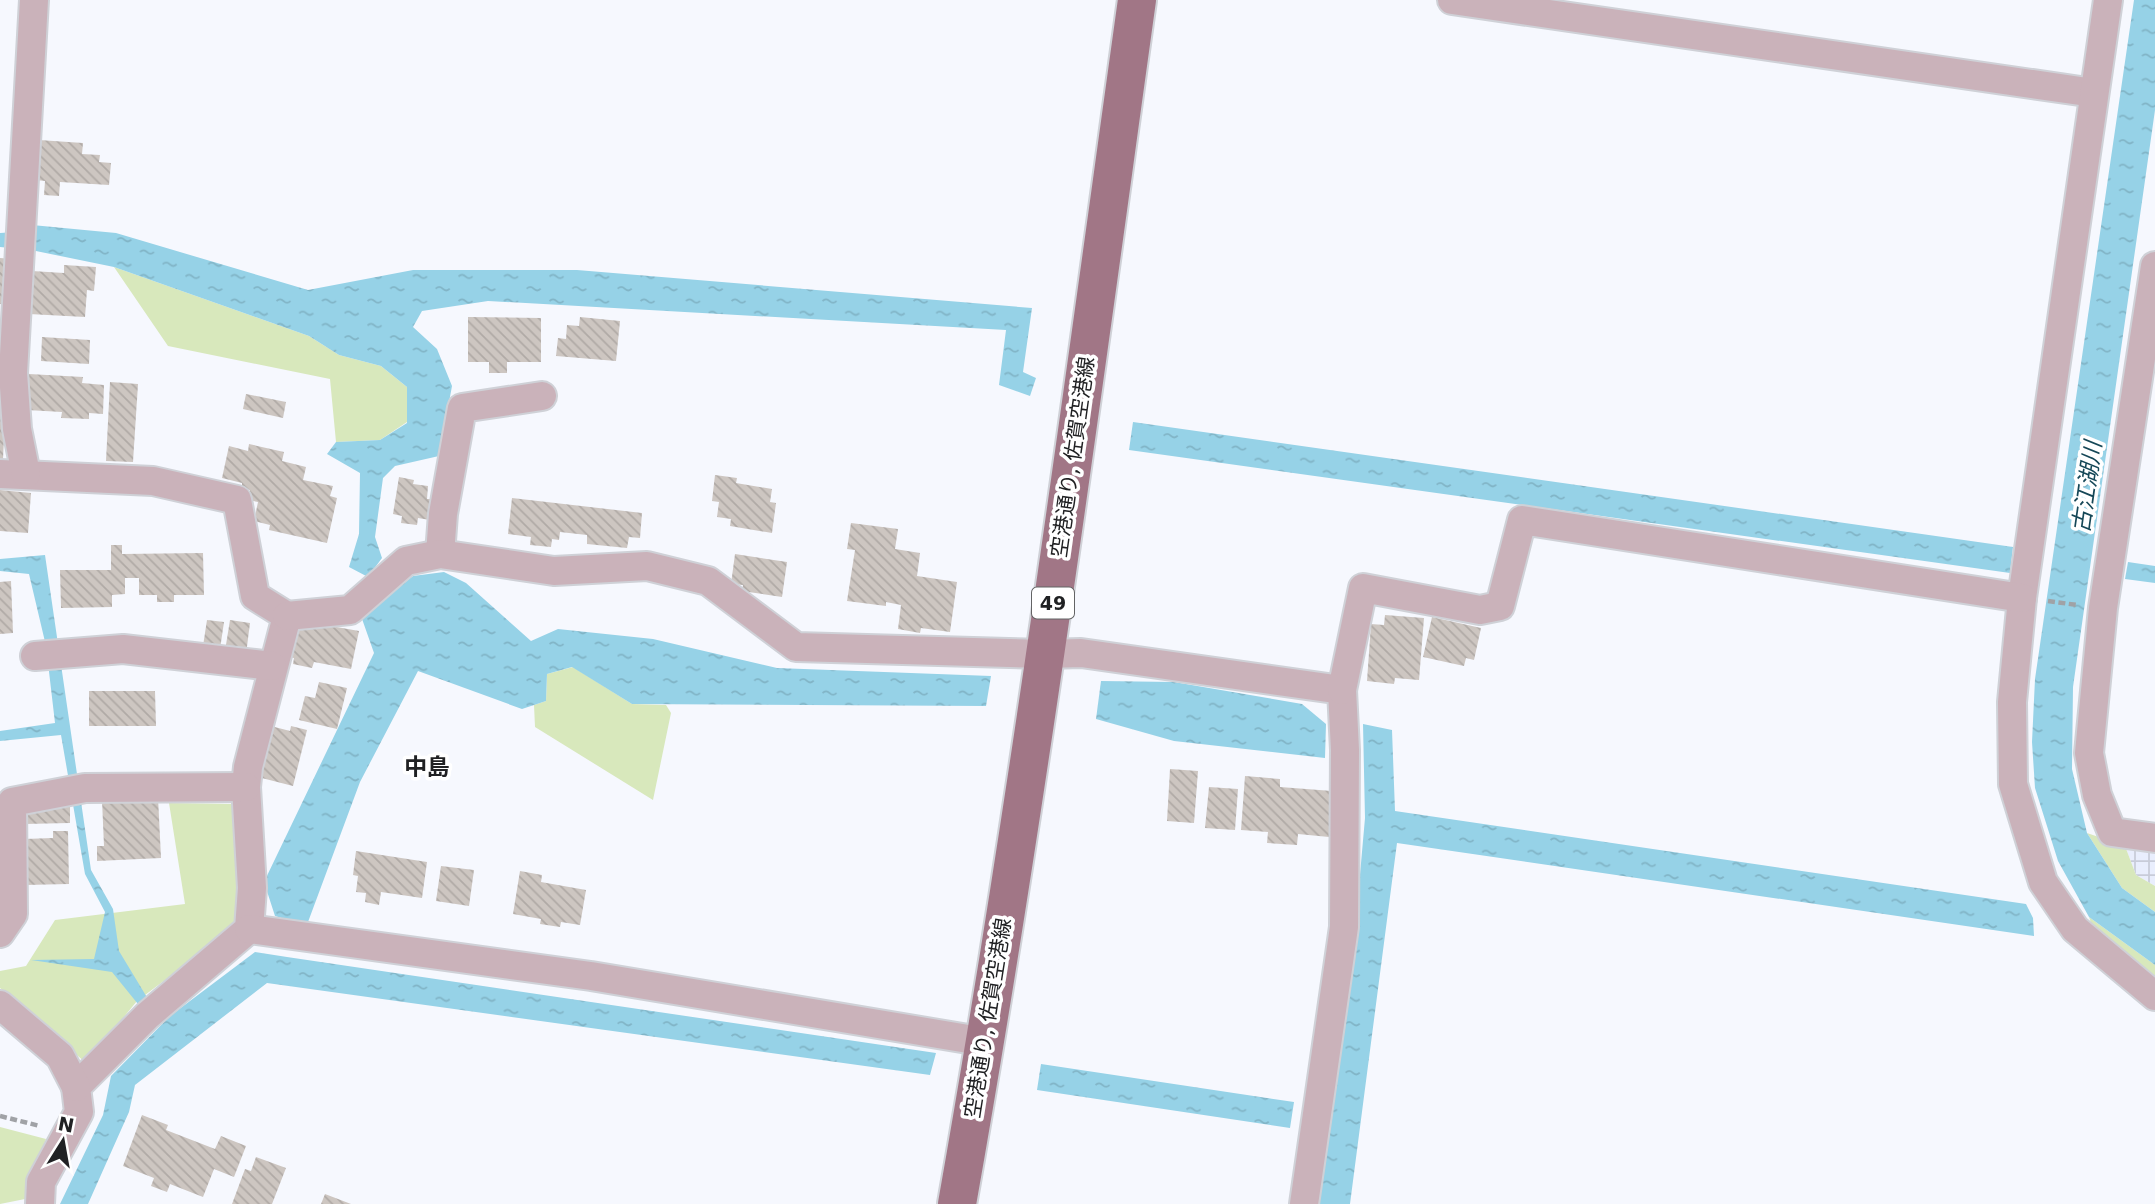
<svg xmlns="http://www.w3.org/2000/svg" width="2155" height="1204" viewBox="0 0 2155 1204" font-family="'DejaVu Sans','Noto Sans JP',sans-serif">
	<defs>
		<pattern id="industrial-grid" width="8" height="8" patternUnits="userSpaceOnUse" patternTransform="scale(1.75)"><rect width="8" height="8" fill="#e9eefd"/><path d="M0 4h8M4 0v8" fill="none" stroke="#c8ccd9"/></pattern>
		<pattern id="water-ripples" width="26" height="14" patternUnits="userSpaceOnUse" patternTransform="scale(1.75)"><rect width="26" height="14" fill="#96d2e7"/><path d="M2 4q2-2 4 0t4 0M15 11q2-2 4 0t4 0" fill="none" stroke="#81b4c6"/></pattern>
		<pattern id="building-back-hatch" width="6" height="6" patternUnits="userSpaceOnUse" patternTransform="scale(1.75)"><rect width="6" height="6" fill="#cdc6c1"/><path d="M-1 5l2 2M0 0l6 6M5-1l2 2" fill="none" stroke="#b0aaa6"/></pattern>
	</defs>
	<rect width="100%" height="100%" fill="#f6f8fe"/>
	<polygon fill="url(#industrial-grid)" points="2125,846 2155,850 2155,886 2136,875"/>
	<g fill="#d8e8bc">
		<polygon points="114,267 309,336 339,355 381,366 407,387 407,422 380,440 336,442 330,379 168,346"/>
		<polygon points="573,667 632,704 666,705 671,713 653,800 535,727 534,705 546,701 547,674"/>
		<polygon points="169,803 235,804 241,923 137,1001 86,1063 0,988 0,971 26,966 55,920 185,904"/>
		<polygon points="2087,833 2125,846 2136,875 2155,886 2155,912 2122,888"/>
		<polygon points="2089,917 2155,965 2155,979 2093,929"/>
		<polygon points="0,1127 46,1139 25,1199 0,1204"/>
	</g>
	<g fill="url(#water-ripples)">
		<polygon points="2134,0 2155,0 2155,110 2073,687 2072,769 2087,833 2122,888 2155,912 2155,965 2089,917 2058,861 2035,788 2032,742 2035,679"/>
		<polygon points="32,225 116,233 308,290 413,270 577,270 1032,308 1023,372 1036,378 1030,396 999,385 1006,330 488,301 422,311 413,327 437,349 452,386 439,456 395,466 383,478 375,537 382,558 368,577 349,567 359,534 360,473 327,454 336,442 380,440 407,423 407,387 381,366 339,355 309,336 114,267 31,250 0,247 0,233 30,231"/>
		<polygon points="1133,422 2013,547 2010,573 1129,450"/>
		<polygon points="45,555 91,870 113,909 119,951 151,1004 142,1009 112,972 31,960 94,959 105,912 85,874 61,735 0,741 0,731 55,723 46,646 29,574 0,571 0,559"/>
		<polygon points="2128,562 2155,566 2155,583 2125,579"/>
		<polygon points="444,572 466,583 531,641 558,629 653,639 777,668 991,676 986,706 632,704 572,667 547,674 546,701 522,709 418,671 360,782 308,922 291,921 275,916 264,882 374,653 361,616 413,576"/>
		<polygon points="1101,681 1174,682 1302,704 1326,724 1325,758 1174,741 1096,719"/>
		<polygon points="1363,724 1392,730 1395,811 2026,904 2033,918 2034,936 1397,843 1350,1204 1315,1204 1355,931 1365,818"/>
		<polygon points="255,952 287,957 936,1053 930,1075 267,983 135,1085 129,1112 88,1204 60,1204 103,1115 111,1076 170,1016"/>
		<polygon points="1041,1064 1294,1102 1290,1128 1037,1090"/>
	</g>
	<g fill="url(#building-back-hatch)">
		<polygon points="39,140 83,143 82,154 100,155 99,162 111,163 109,185 60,182 59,196 44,195 45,181 36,180"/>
		<polygon points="0,258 13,259 10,305 0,304"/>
		<polygon points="64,265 96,267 94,291 87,290 85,317 29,314 32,271 64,273"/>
		<polygon points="468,317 541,318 541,362 507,362 507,373 489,373 489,362 468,362"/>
		<polygon points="580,317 620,321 616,361 556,356 558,338 566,339 567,325 579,326"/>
		<polygon points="42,337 90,340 89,364 41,361"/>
		<polygon points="29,374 83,377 82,383 104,385 103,414 89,413 89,419 61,418 62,412 27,410"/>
		<polygon points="110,382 138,384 133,462 106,461"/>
		<polygon points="246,394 286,402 283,418 243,409"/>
		<polygon points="0,414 5,414 3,459 0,458"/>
		<polygon points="249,444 284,452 282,461 306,467 303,480 333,486 330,496 337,498 327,543 269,530 270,525 254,521 258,502 248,500 250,490 242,488 242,483 222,478 229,446 248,451"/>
		<polygon points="715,475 737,478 736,483 772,489 770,502 776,503 772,533 730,526 731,519 717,517 719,502 712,501"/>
		<polygon points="399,477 414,480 413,484 428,486 427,499 433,499 430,520 418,518 417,525 401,523 402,516 393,514"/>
		<polygon points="0,490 31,493 28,533 0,531"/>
		<polygon points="512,498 642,513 640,538 629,537 627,548 587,544 587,535 560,532 559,540 552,539 551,547 530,545 531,537 508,534"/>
		<polygon points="851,523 898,529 895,549 920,553 917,576 957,582 950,632 921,628 920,633 898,629 901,605 886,602 886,606 847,601 855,550 847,549"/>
		<polygon points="111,545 122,545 122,554 203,553 204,595 174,595 174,602 157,602 157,595 139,595 139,578 125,578 125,594 112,595 112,607 61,608 60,570 111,570"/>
		<polygon points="735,554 787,562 782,597 742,591 743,585 731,584"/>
		<polygon points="11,581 13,633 0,634 0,582"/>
		<polygon points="1385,615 1424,618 1419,680 1395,678 1394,684 1367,681 1371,624 1384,625"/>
		<polygon points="1432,617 1481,628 1474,660 1466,658 1464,666 1423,657"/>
		<polygon points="207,620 224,622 220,649 203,646"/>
		<polygon points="230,620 250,623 246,654 225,651"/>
		<polygon points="314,623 359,631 351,669 314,662 312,668 293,664 294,658 288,657 295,625 313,628"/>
		<polygon points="319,682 347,688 337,729 299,720 305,696 315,698"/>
		<polygon points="89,691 155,691 156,726 89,726"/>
		<polygon points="267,725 290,731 291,726 307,730 293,786 254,776"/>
		<polygon points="1170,769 1198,771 1194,823 1167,821"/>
		<polygon points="1245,776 1280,779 1280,787 1332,791 1329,837 1298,834 1297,845 1267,843 1268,832 1241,830"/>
		<polygon points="1209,787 1238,789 1235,830 1205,828"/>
		<polygon points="158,797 161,858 97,861 97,846 104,846 102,800"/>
		<polygon points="70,803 70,823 24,824 23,805"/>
		<polygon points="53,831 68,831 69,884 25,885 24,839 53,838"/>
		<polygon points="356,851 427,862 422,898 381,892 379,905 365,902 366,893 356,892 358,876 353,875"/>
		<polygon points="441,866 474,870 469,906 436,901"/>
		<polygon points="520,871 542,875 541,882 586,890 580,925 561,922 560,927 540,924 541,919 513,914"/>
		<polygon points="142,1115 168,1125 166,1130 215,1149 221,1136 246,1146 234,1177 214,1169 203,1197 170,1184 167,1192 151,1186 154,1178 123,1166"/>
		<polygon points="256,1157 286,1168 272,1204 232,1204 245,1169 251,1171"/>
		<polygon points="325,1194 351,1204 321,1204"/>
	</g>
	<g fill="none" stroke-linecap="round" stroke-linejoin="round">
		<g stroke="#cfd1d7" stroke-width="32">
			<g id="minor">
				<polyline points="1452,0 2094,93"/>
				<polyline points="2108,0 2022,598 2012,702 2013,784 2043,882 2075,929 2155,996"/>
				<polyline points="2155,266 2103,608 2089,753 2097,795 2112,832 2155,838"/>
				<polyline points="0,474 153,481 237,500 255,596 287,616 248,767 246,787 252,888 249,929 147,1016 76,1087 79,1112 41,1182 40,1204"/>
				<polyline points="26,474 17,429 13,373 34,0"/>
				<polyline points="440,554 443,514 462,408 542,396"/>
				<polyline points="287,616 350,610 406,561 440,554 554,571 647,566 708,581 796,647 1046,654 1081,653 1342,690 1345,750 1344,927 1304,1204"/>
				<polyline points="35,656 123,649 272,666"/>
				<polyline points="1342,690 1363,588 1480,610 1500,606 1522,520 2022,598"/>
				<polyline points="249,929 591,976 986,1042"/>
				<polyline points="0,933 13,914 12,802 85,788 246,787"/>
				<polyline points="0,1005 60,1056 76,1087"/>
			</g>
		</g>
		<g stroke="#cfd1d7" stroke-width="42">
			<path id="primary" d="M 957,1204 C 1028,804 1081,402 1137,0"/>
		</g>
		<g stroke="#a0a2a6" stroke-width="4.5" stroke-dasharray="7 3.5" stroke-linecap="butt">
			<polyline points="2048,601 2077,605"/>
			<polyline points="0,1116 40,1126"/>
		</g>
		<use href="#minor" stroke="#cab2ba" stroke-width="28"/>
		<use href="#primary" stroke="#a17686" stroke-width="38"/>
	</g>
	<g text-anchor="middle" stroke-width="7" stroke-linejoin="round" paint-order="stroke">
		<rect fill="#fff" stroke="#636465" stroke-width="2" x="1032" y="587.5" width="42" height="31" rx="5"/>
		<g font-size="19" font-weight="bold" fill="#202123">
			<text x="1053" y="610">49</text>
		</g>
		<g font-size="21" fill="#202123" stroke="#fff">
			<text transform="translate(1073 457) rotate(-82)" y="7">空港通り, 佐賀空港線</text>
			<text transform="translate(988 1018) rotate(-81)" y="7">空港通り, 佐賀空港線</text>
		</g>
		<g font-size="23" font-style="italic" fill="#154757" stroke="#fff">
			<text transform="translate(2087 487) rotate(-82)" y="8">古江湖川</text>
		</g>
		<g font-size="23" font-weight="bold" fill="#202123" stroke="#fff">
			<text x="427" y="775">中島</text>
		</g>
	</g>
	<g transform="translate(63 1141) rotate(11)" stroke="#ffffff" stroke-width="5" paint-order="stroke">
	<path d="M0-5L12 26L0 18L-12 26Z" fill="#202123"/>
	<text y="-10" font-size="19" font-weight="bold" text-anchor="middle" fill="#202123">N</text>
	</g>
</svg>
